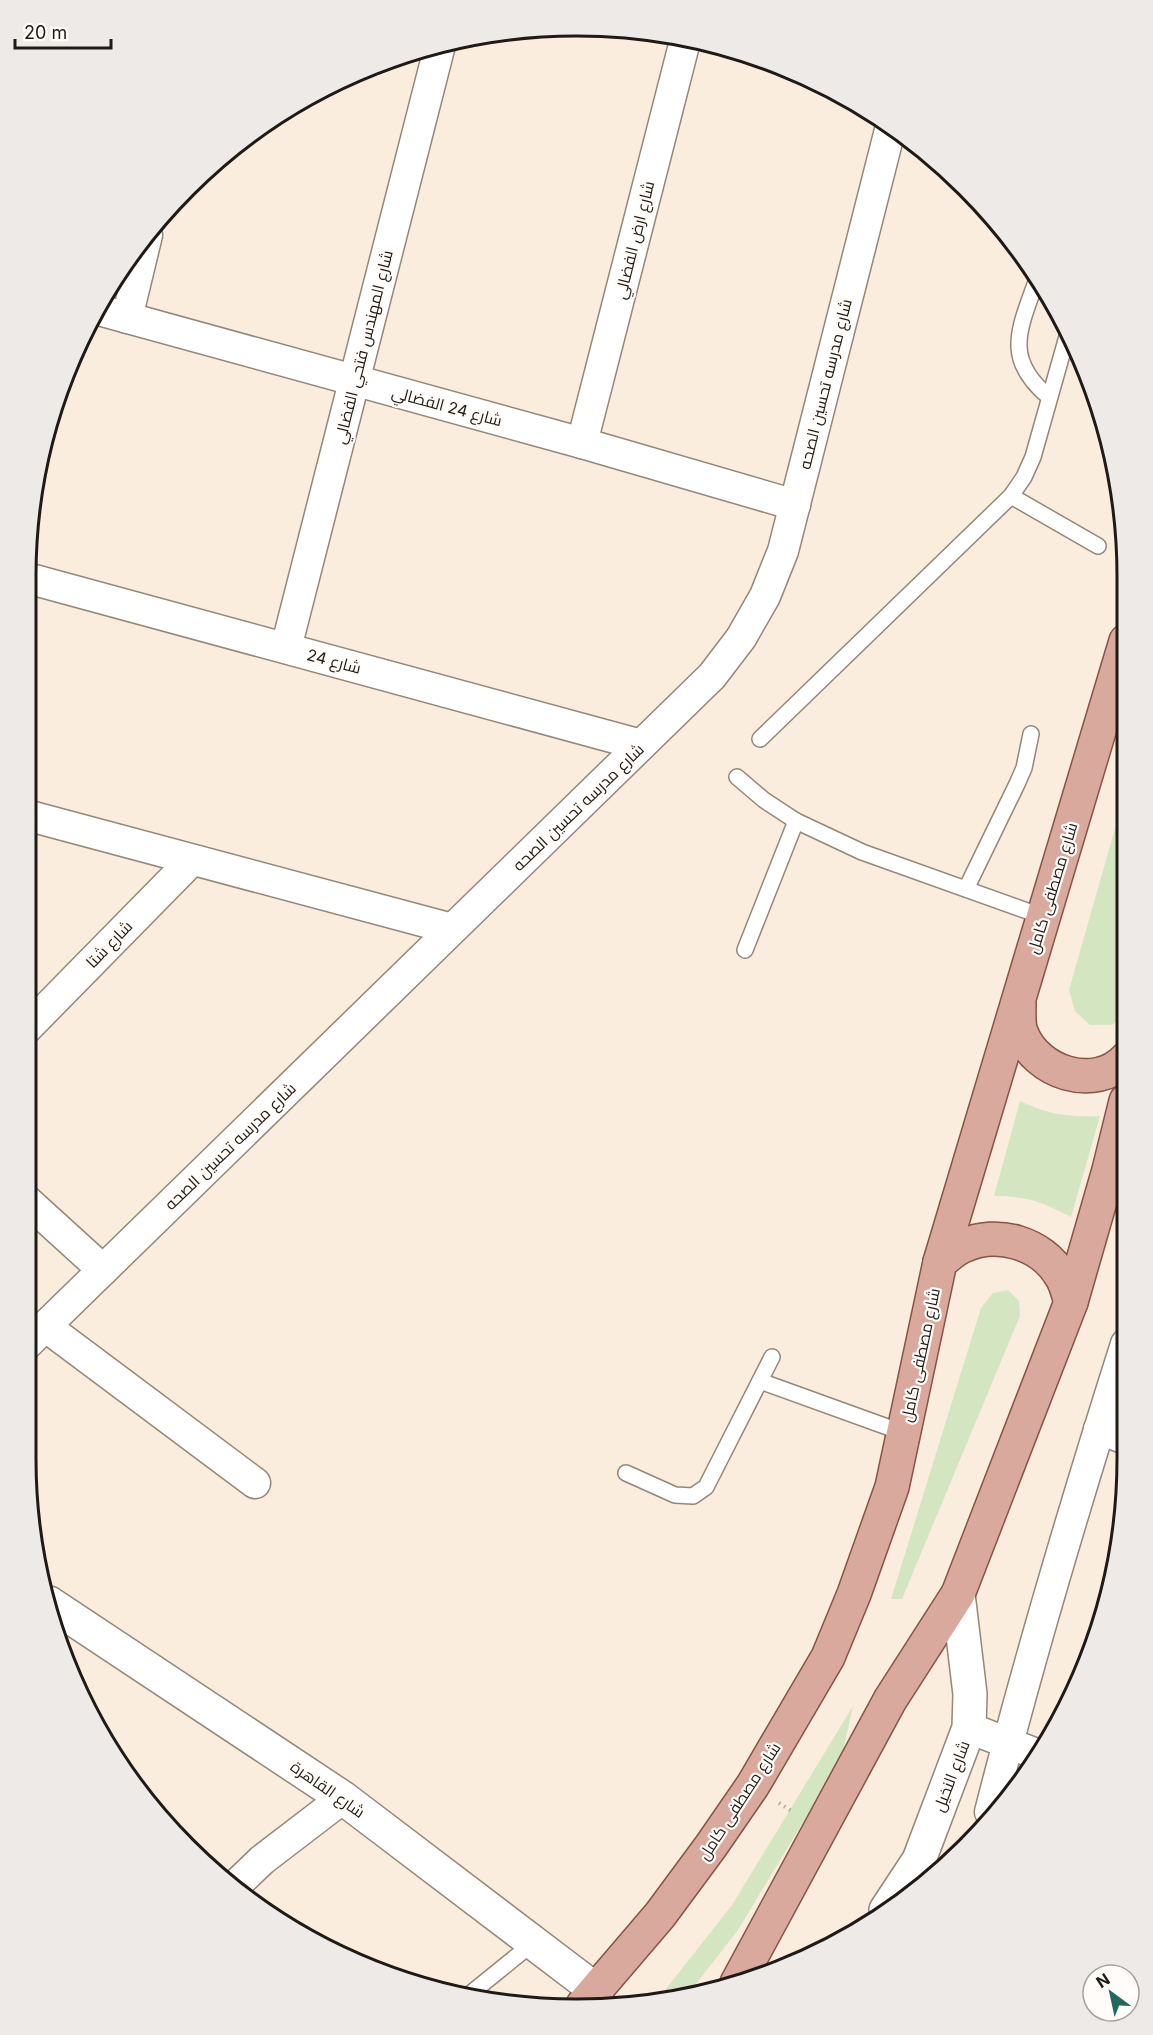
<svg xmlns="http://www.w3.org/2000/svg" width="1153" height="2035" viewBox="0 0 1153 2035" font-family="Inter,Cairo,sans-serif">
	<rect width="100%" height="100%" fill="#faeddd"/>
	<g fill="#d4e6c1">
		<polygon points="1126,790 1126,1013 1112,1025 1090,1025 1075,1011 1069,990"/>
		<path d="M 1020,1101 C 1051,1115 1066,1117 1100,1116 L 1071,1217 C 1042,1202 1027,1196 994,1196 Z"/>
		<polygon points="1008,1290 1019,1301 1020,1316 902,1599 891,1599 981,1308 993,1293"/>
		<polygon points="853,1706 841,1759 738,1930 689,1993 658,1999 732,1905"/>
	</g>
	<g fill="none" stroke-linecap="round" stroke-linejoin="round">
		<g stroke="#938778" stroke-width="18">
			<g id="service">
				<path d="M 1037,279 C 1020,328 1002,358 1049,397"/>
				<polyline points="1011,496 1098,546"/>
				<polyline points="760,739 1011,496 1024,477 1033,457 1068,333"/>
				<polyline points="737,777 764,800 796,821 862,852 1044,917"/>
				<polyline points="966,889 1017,784 1024,768 1031,734"/>
				<polyline points="745,950 796,821"/>
				<polyline points="760,1381 904,1433"/>
				<polyline points="626,1473 675,1495 693,1496 706,1487 772,1357"/>
				<polyline points="470,1994 533,1943"/>
			</g>
		</g>
		<g stroke="#938778" stroke-width="33">
			<g id="minor">
				<polyline points="99,310 582,443 795,505"/>
				<polyline points="127,318 147,235"/>
				<polyline points="582,443 686,37"/>
				<polyline points="27,578 641,745"/>
				<polyline points="286,648 440,45"/>
				<polyline points="26,815 452,929"/>
				<polyline points="26,1029 192,860"/>
				<polyline points="26,1200 103,1270"/>
				<polyline points="45,1326 255,1483"/>
				<polyline points="26,1345 712,676 741,638 765,596 783,551 891,126"/>
				<polyline points="1099,1429 1126,1439"/>
				<polyline points="969,1728 1039,1755"/>
				<path d="M 990,1812 C 1030,1655 1077,1498 1126,1344"/>
				<polyline points="236,1885 262,1860 343,1798"/>
			</g>
		</g>
		<g stroke="#938778" stroke-width="36">
			<polyline id="tertiary" points="49,1603 343,1798 597,1991"/>
		</g>
		<g stroke="#938778" stroke-width="36">
			<polyline id="secondary" points="886,1910 919,1860 969,1728 970,1694 958,1594"/>
		</g>
		<g stroke="#885244" stroke-width="36">
			<g id="primary">
				<path d="M 1019,1004 C 1019,1012 1018,1024 1021,1032 C 1036,1073 1095,1092 1126,1059"/>
				<path d="M 940,1262 C 947,1257 955,1249 963,1246 C 997,1230 1042,1243 1061,1276 C 1066,1283 1068,1294 1071,1302"/>
				<polyline points="737,1983 890,1700 958,1594 1071,1302 1109,1170 1126,1101"/>
				<polyline points="583,2005 660,1915 711,1846 753,1785 828,1657 854,1594 892,1487 940,1262 1126,641"/>
			</g>
		</g>
		<polyline stroke="#b5aa9e" stroke-width="4" stroke-dasharray="1.5 4.5" stroke-linecap="butt" points="779,1803 793,1812"/>
		<use href="#service" stroke="#fff" stroke-width="15"/>
		<use href="#minor" stroke="#fff" stroke-width="30"/>
		<use href="#tertiary" stroke="#fff" stroke-width="33"/>
		<use href="#secondary" stroke="#fff" stroke-width="33"/>
		<use href="#primary" stroke="#daa99e" stroke-width="33"/>
	</g>
	<g text-anchor="middle" stroke-width="4.5" stroke-linejoin="round" paint-order="stroke">
		<g font-size="16" fill="#1f1a15" stroke="#fffcf9">
			<text transform="translate(634 240) rotate(-76)" y="6">شارع ارض الفضالي</text>
			<text transform="translate(363 347) rotate(-76)" y="6">شارع المهندس فتحي الفضالي</text>
			<text transform="translate(825 384) rotate(-76)" y="6">شارع مدرسه تحسين الصحه</text>
			<text transform="translate(447 406) rotate(15)" y="6">شارع 24 الفضالي</text>
			<text transform="translate(334 661) rotate(15)" y="6">شارع 24</text>
			<text transform="translate(578 807) rotate(-44)" y="6">شارع مدرسه تحسين الصحه</text>
			<text transform="translate(1052 888) rotate(-73)" y="6">شارع مصطفى كامل</text>
			<text transform="translate(109 944) rotate(-46)" y="6">شارع شتا</text>
			<text transform="translate(230 1146) rotate(-44)" y="6">شارع مدرسه تحسين الصحه</text>
			<text transform="translate(920 1355) rotate(-78)" y="6">شارع مصطفى كامل</text>
			<text transform="translate(951 1776) rotate(-69)" y="6">شارع النخيل</text>
			<text transform="translate(328 1789) rotate(35)" y="6">شارع القاهرة</text>
			<text transform="translate(739 1801) rotate(-57)" y="6">شارع مصطفى كامل</text>
		</g>
	</g>
	<path d="M0 0H1153V2035H0ZM576 36H577A540 540 0 0 1 1117 576V1459A540 540 0 0 1 577 1999H576A540 540 0 0 1 36 1459V576A540 540 0 0 1 576 36Z" fill="#edeae7" fill-rule="evenodd"/>
	<path fill="none" stroke="#1f1a15" stroke-width="3" d="M576 36H577A540 540 0 0 1 1117 576V1459A540 540 0 0 1 577 1999H576A540 540 0 0 1 36 1459V576A540 540 0 0 1 576 36Z"/>
	<g transform="translate(1111 1993) rotate(327)"><circle r="28" fill="#fffcf9" stroke="#a5a29e" stroke-width="1.5"/>
	<path d="M0-4.5L10 22L0 15L-10 22Z" fill="#21685e"/>
	<text y="-9" font-size="16" font-weight="bold" text-anchor="middle" fill="#1f1a15">N</text>
	</g>
	<path d="M15 39v9h96v-9" fill="none" stroke="#1f1a15" stroke-width="3"/>
	<text x="24" y="39" font-size="18" fill="#1f1a15" stroke="#fffcf9" stroke-width="4.5" paint-order="stroke">20 m</text>
</svg>
